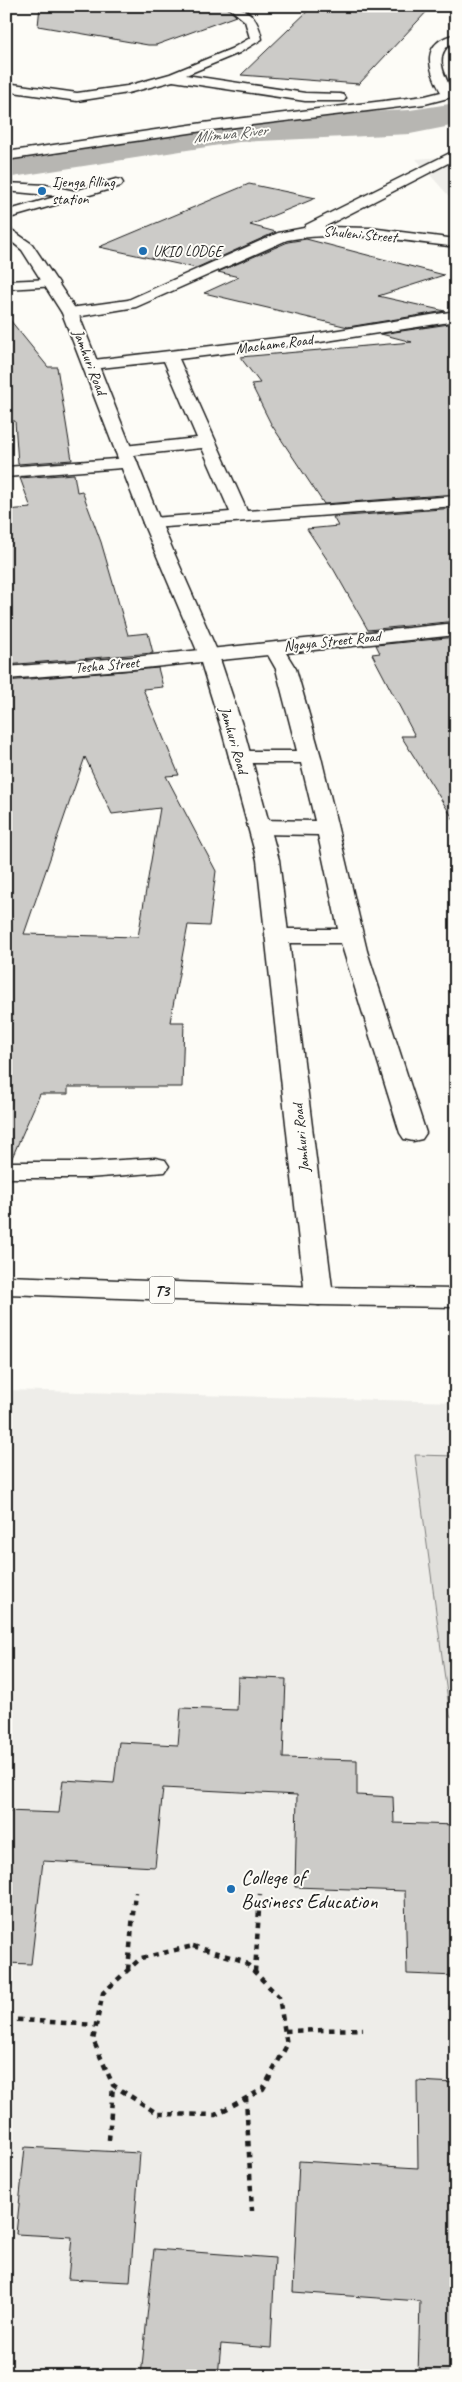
<svg xmlns="http://www.w3.org/2000/svg" width="462" height="2382" viewBox="0 0 462 2382" font-family="Caveat,sans-serif">
	<rect width="100%" height="100%" fill="#fdfcf7"/>
	<filter id="ink" filterUnits="userSpaceOnUse"><feTurbulence type="fractalNoise" baseFrequency=".02" numOctaves="2"/><feDisplacementMap in="SourceGraphic" scale="10" xChannelSelector="R" yChannelSelector="G"/><feConvolveMatrix kernelMatrix="1 2 1 2 8 2 1 2 1" color-interpolation-filters="sRGB"/></filter>
	<g filter="url(#ink)">
		<g fill="#eeede9">
			<polygon points="456,156 456,204 416,159"/>
			<polygon points="6,1390 456,1402 456,2376 6,2376"/>
		</g>
		<polygon fill="#e0dfdb" stroke="#7e7e7c" points="415,1455 456,1456 456,1717 450,1716"/>
		<g fill="none" stroke-linecap="round" stroke-linejoin="round">
			<polygon fill="#b7b6b2" fill-rule="evenodd" points="456,103 456,125 410,134 239,142 6,178 6,154 239,118 410,110"/>
		</g>
		<g fill="#cccbc8" stroke="#1c1c1c" fill-rule="evenodd">
			<polygon points="40,6 225,6 236,16 156,45 148,45 38,26"/>
			<polygon points="313,6 363,6 367,10 431,7 359,84 241,75"/>
			<polygon points="249,184 316,198 250,225 276,232 196,268 99,247"/>
			<polygon points="306,239 444,275 378,296 445,311 348,327 204,293 239,277 218,272 288,242"/>
			<polygon points="6,315 48,367 57,367 72,460 18,464 15,421 6,421"/>
			<polygon points="456,323 456,494 324,504 271,424 251,384 260,383 240,357 412,342 381,334"/>
			<polygon points="74,474 77,492 82,491 101,542 128,635 148,633 153,653 6,665 6,510 31,508 20,478"/>
			<polygon points="456,508 456,621 368,630 334,570 307,529 338,526 333,517"/>
			<polygon points="456,637 456,823 401,736 415,736 372,654 380,653 376,645"/>
			<path d="M 158,668 L 163,687 L 143,689 L 179,775 L 166,776 L 216,871 L 209,926 L 188,925 L 170,1022 L 184,1022 L 182,1087 L 68,1087 L 68,1094 L 40,1094 L 11,1160 L 6,1160 L 6,681 ZM 85,757 L 112,814 L 160,808 L 138,937 L 24,934 Z"/>
			<polygon points="238,1677 286,1679 283,1758 357,1760 357,1795 393,1797 394,1823 456,1825 456,1976 407,1974 405,1891 295,1887 297,1795 163,1788 155,1867 43,1861 31,1964 6,1963 6,1811 59,1813 63,1780 114,1783 119,1742 178,1745 181,1708 237,1710"/>
			<polygon points="417,2081 456,2083 456,2376 418,2376 420,2301 293,2292 299,2161 418,2168"/>
			<polygon points="25,2147 140,2153 130,2282 68,2279 72,2237 16,2234"/>
			<polygon points="154,2249 275,2258 271,2348 221,2344 218,2376 141,2376"/>
		</g>
		<g fill="none" stroke-linecap="round" stroke-linejoin="round">
			<g stroke="#1c1c1c" stroke-width="3">
				<g id="minor">
					<path d="M 227,6 C 248,6 258,18 262,39 L 239,53 L 186,75 L 305,93 L 340,94 L 344,95 L 346,98 L 344,101 L 305,101 L 173,81 L 128,93 L 77,101 L 6,91 L 6,83 L 77,93 L 127,86 L 170,74 L 231,49 L 250,38 L 245,21 Z"/>
					<path d="M 456,34 L 456,41 C 431,52 444,76 454,94 L 452,97 L 425,104 L 203,131 L 6,160 L 6,152 L 203,123 L 425,96 L 441,92 C 427,67 421,42 456,34 Z"/>
					<path d="M 456,150 L 456,159 L 324,227 L 370,228 L 456,239 L 456,247 C 399,240 343,230 287,240 L 136,307 L 70,318 L 62,313 L 70,308 L 128,300 L 278,233 L 304,228 L 306,225 Z"/>
					<polygon points="116,179 121,180 123,183 121,186 6,219 6,211 58,196 6,191 6,183 46,185 75,191"/>
					<polygon points="52,279 57,280 59,283 57,286 6,289 6,281"/>
					<polygon points="456,311 456,321 320,342 179,359 247,511 456,496 456,506 152,528 146,527 143,523 146,519 152,518 230,512 202,448 124,456 118,455 115,451 118,447 124,446 197,438 164,361 91,369 83,364 85,361 320,333"/>
					<polygon points="129,458 135,459 138,463 135,467 6,477 6,467"/>
					<polygon points="456,623 456,635 286,653 296,669 321,757 367,951 426,1133 422,1139 413,1141 404,1139 400,1133 341,943 277,943 269,941 265,936 269,931 277,929 338,929 318,835 259,834 251,832 248,827 251,822 259,820 315,821 301,763 240,763 232,762 229,757 232,752 240,751 297,751 276,669 268,655 134,669 6,679 6,667 134,657"/>
					<polygon points="155,1158 165,1160 169,1166 165,1172 88,1178 6,1178 6,1162 88,1162"/>
				</g>
			</g>
			<g stroke="#1c1c1c" stroke-width="3">
				<polygon id="major" points="6,226 32,244 78,313 161,523 218,653 244,731 279,860 333,1296 329,1303 319,1305 309,1303 305,1296 257,860 222,731 198,653 143,523 62,313 22,250 6,237"/>
			</g>
			<g stroke="#1c1c1c" stroke-width="3">
				<polygon id="highway" points="6,1276 319,1287 456,1289 456,1307 319,1305 6,1294"/>
			</g>
			<g stroke="#1c1c1c" stroke-width="4.5" stroke-dasharray="5.5 5.5" stroke-linecap="butt">
				<polygon points="193,1946 244,1961 279,1997 287,2045 263,2089 215,2115 158,2114 113,2085 93,2040 103,1993 141,1958"/>
				<polyline points="128,1970 135,1892"/>
				<polyline points="255,1972 260,1894"/>
				<polyline points="6,2019 96,2025"/>
				<polyline points="285,2031 363,2029"/>
				<polyline points="246,2097 252,2211"/>
				<polyline points="109,2140 113,2085"/>
			</g>
			<use href="#minor" fill="#fdfcf7" fill-rule="evenodd"/>
			<use href="#major" fill="#fdfcf7" fill-rule="evenodd"/>
			<use href="#highway" fill="#fdfcf7" fill-rule="evenodd"/>
		</g>
	</g>
	<g fill="#1f6fb2" stroke="#fdfcf7" stroke-width="2">
		<circle cx="42" cy="191" r="5"/>
		<circle cx="143" cy="251" r="5"/>
		<circle cx="231" cy="1889" r="5"/>
	</g>
	<g text-anchor="middle" stroke-width="4" stroke-linejoin="round" paint-order="stroke">
		<g font-size="15" fill="#1c1c1c" stroke="#fdfcf7" text-anchor="start">
			<text x="52" y="187">Ijenga filling<tspan x="52" dy="17">station</tspan></text>
			<text x="153" y="256">UKIO LODGE</text>
		</g>
		<g font-size="15" fill="#1c1c1c" stroke="#fdfcf7">
			<text transform="translate(360 234) rotate(5)" y="5">Shuleni Street</text>
			<text transform="translate(274 344) rotate(-7)" y="5">Machame Road</text>
			<text transform="translate(90 362) rotate(69)" y="5">Jamhuri Road</text>
			<text transform="translate(332 641) rotate(-6)" y="5">Ngaya Street Road</text>
			<text transform="translate(107 665) rotate(-5)" y="5">Tesha Street</text>
			<text transform="translate(234 740) rotate(74)" y="5">Jamhuri Road</text>
			<text transform="translate(301 1138) rotate(-96)" y="5">Jamhuri Road</text>
		</g>
		<g font-size="16" font-style="italic" fill="#5a5a58" stroke="#fdfcf7">
			<text transform="translate(230 133) rotate(-6)" y="6">Mlimwa River</text>
		</g>
		<rect fill="#fdfcf7" stroke="#605f5e" stroke-width="1" x="149.5" y="1276.5" width="25" height="27" rx="4"/>
		<g font-size="16" font-weight="bold" fill="#1c1c1c">
			<text x="162" y="1296">T3</text>
		</g>
		<g font-size="21" fill="#1c1c1c" stroke="#fdfcf7" text-anchor="start">
			<text x="241" y="1884">College of<tspan x="241" dy="24">Business Education</tspan></text>
		</g>
	</g>
	<rect width="462" height="2382" fill="none" stroke="#fdfcf7" stroke-width="25"/>
	<rect x="12" y="12" width="437" height="2357" fill="none" stroke="#1c1c1c" stroke-width="2" filter="url(#ink)"/>
</svg>
